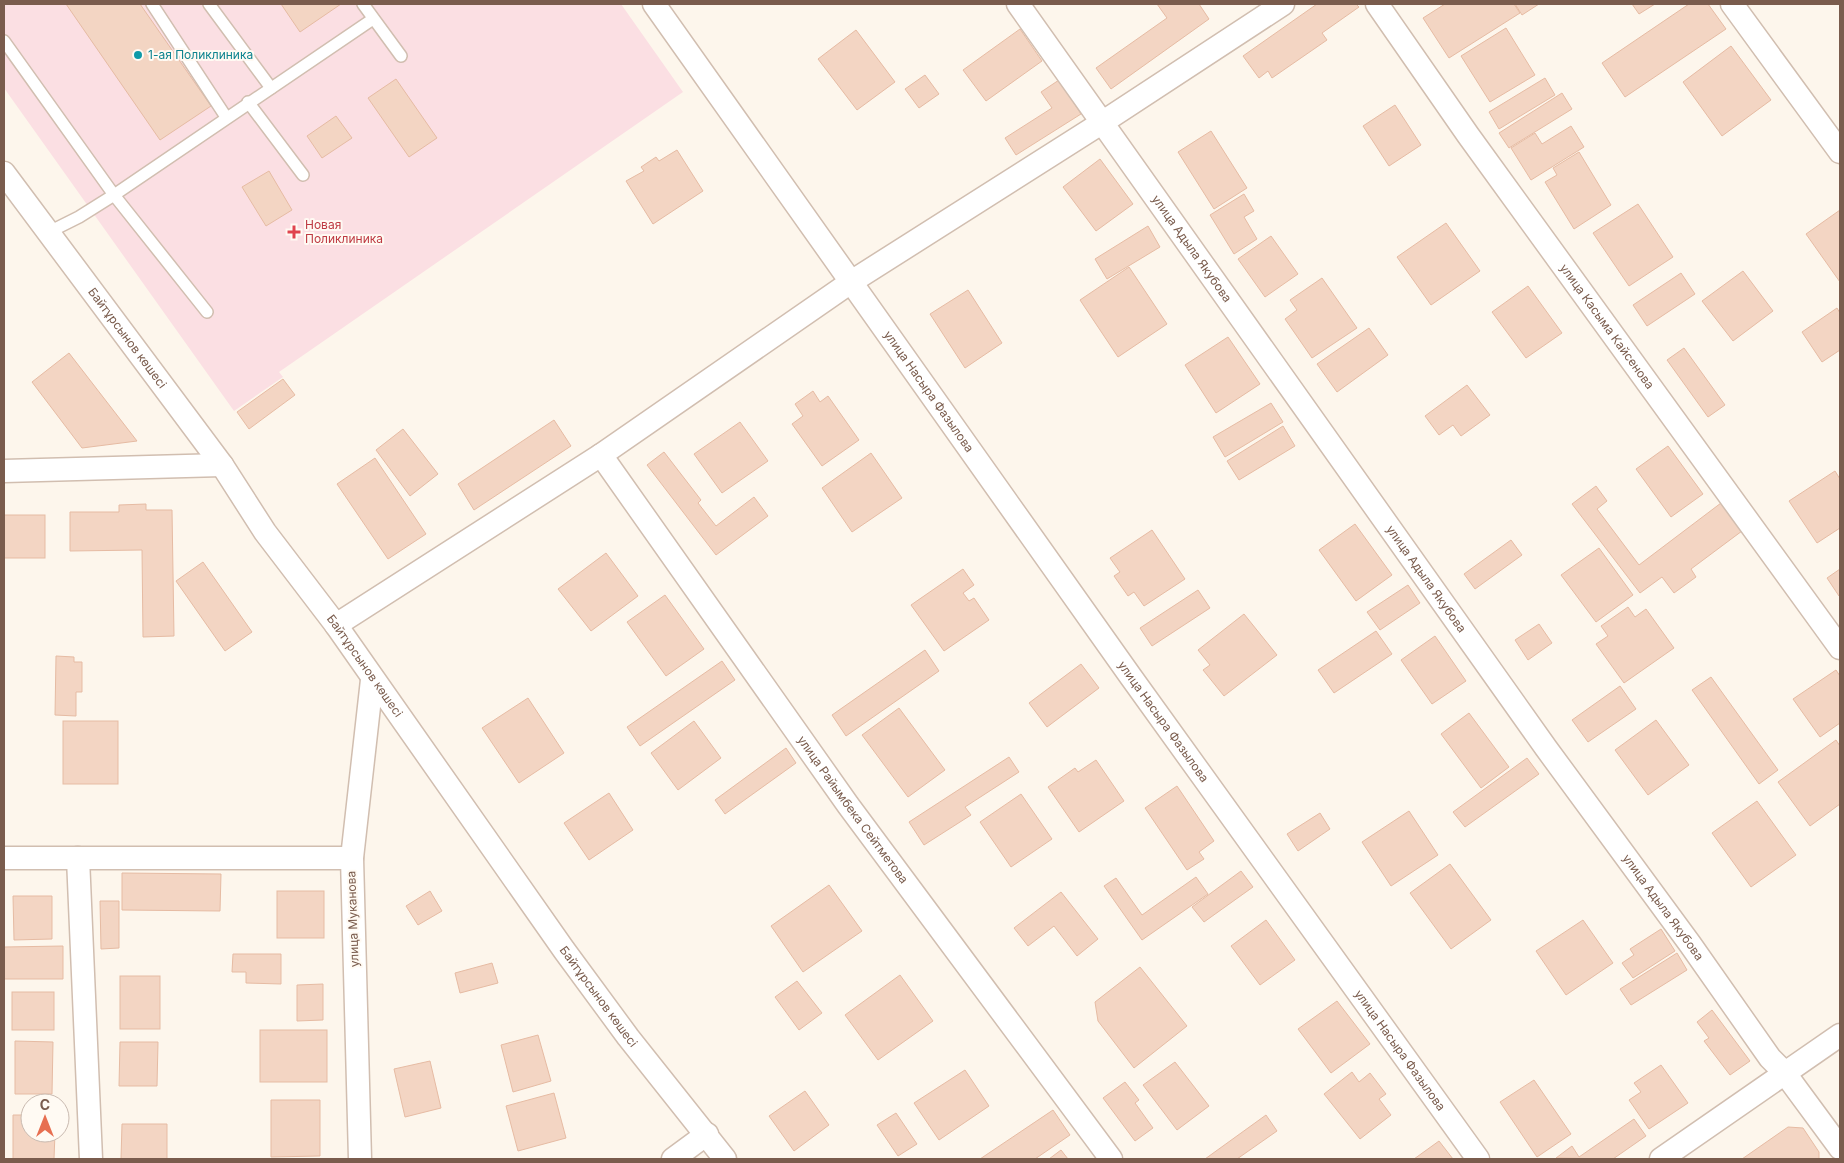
<svg xmlns="http://www.w3.org/2000/svg" width="1844" height="1163" viewBox="0 0 1844 1163" font-family="Inter,sans-serif">
	<rect width="100%" height="100%" fill="#fdf6ec"/>
	<polygon fill="#fbdfe3" points="4,4 621,4 683,92 279,372 283,377 234,411 4,88"/>
	<g fill="#f3d5c3" stroke="#e6bba3">
		<polygon points="66,4 140,4 211,106 160,140"/>
		<polygon points="281,4 341,4 300,32"/>
		<polygon points="1157,4 1199,4 1209,19 1111,89 1096,68 1167,18"/>
		<polygon points="1317,4 1356,4 1359,7 1322,33 1327,40 1272,78 1268,71 1259,78 1243,56"/>
		<polygon points="1445,4 1514,4 1520,13 1449,58 1423,18"/>
		<polygon points="1515,4 1539,4 1522,15"/>
		<polygon points="1632,4 1655,4 1639,14"/>
		<polygon points="1689,4 1708,4 1726,29 1625,97 1602,63"/>
		<polygon points="1506,28 1535,75 1490,102 1461,56"/>
		<polygon points="1020,29 1042,61 986,101 963,70"/>
		<polygon points="856,30 895,82 857,110 818,59"/>
		<polygon points="1731,46 1771,100 1722,136 1683,82"/>
		<polygon points="925,75 939,94 919,108 905,89"/>
		<polygon points="1545,78 1555,95 1499,129 1489,112"/>
		<polygon points="396,79 437,138 409,157 368,98"/>
		<polygon points="1059,80 1081,114 1016,155 1005,138 1052,108 1041,92"/>
		<polygon points="1562,93 1572,109 1509,148 1499,133"/>
		<polygon points="1395,105 1421,145 1389,166 1363,126"/>
		<polygon points="336,116 352,138 322,158 307,136"/>
		<polygon points="1571,126 1584,147 1531,180 1511,148 1535,133 1542,144"/>
		<polygon points="1211,131 1247,188 1214,209 1178,152"/>
		<polygon points="677,150 703,191 653,224 626,181 644,171 641,167 656,157 659,161"/>
		<polygon points="1579,152 1611,205 1574,229 1545,182 1557,175 1553,168"/>
		<polygon points="1100,159 1133,204 1096,231 1063,187"/>
		<polygon points="269,171 292,210 266,226 242,187"/>
		<polygon points="1244,194 1254,211 1244,217 1257,239 1234,254 1210,215"/>
		<polygon points="1638,204 1673,257 1629,286 1593,233"/>
		<polygon points="1840,210 1840,282 1806,234"/>
		<polygon points="1446,223 1480,271 1431,305 1397,257"/>
		<polygon points="1148,226 1160,247 1107,279 1095,259"/>
		<polygon points="1271,236 1298,274 1265,297 1238,259"/>
		<polygon points="1129,267 1167,324 1118,357 1080,300"/>
		<polygon points="1743,271 1773,311 1733,341 1702,301"/>
		<polygon points="1681,273 1695,294 1647,326 1633,305"/>
		<polygon points="1322,278 1357,328 1312,358 1285,319 1297,310 1290,300"/>
		<polygon points="1528,286 1562,333 1526,358 1492,312"/>
		<polygon points="968,290 1002,343 965,368 930,314"/>
		<polygon points="1837,308 1840,313 1840,350 1822,362 1802,332"/>
		<polygon points="1369,328 1388,355 1337,392 1317,364"/>
		<polygon points="1228,337 1260,384 1216,413 1185,365"/>
		<polygon points="1684,348 1725,405 1708,417 1667,360"/>
		<polygon points="69,353 137,441 82,448 32,382"/>
		<polygon points="283,379 295,395 249,429 237,412"/>
		<polygon points="1467,385 1490,415 1461,436 1453,425 1439,435 1425,416"/>
		<polygon points="813,391 820,402 828,396 859,440 822,466 792,424 803,416 795,404"/>
		<polygon points="1271,403 1283,422 1225,457 1213,437"/>
		<polygon points="554,420 571,446 474,510 458,484"/>
		<polygon points="740,422 768,461 722,493 694,454"/>
		<polygon points="1283,426 1295,446 1239,480 1227,461"/>
		<polygon points="403,429 438,474 410,496 376,450"/>
		<polygon points="1668,446 1703,494 1671,517 1636,469"/>
		<polygon points="664,452 701,500 698,503 716,526 754,497 768,516 716,555 647,465"/>
		<polygon points="871,453 902,498 852,532 822,488"/>
		<polygon points="375,458 426,534 388,559 337,484"/>
		<polygon points="1835,471 1840,479 1840,528 1817,543 1789,501"/>
		<polygon points="1596,486 1607,501 1597,509 1639,565 1721,503 1742,531 1691,569 1696,577 1674,593 1662,577 1640,593 1572,504"/>
		<polygon points="146,504 146,510 172,510 174,636 143,637 142,550 70,551 70,512 119,512 119,505"/>
		<rect x="4" y="515" width="41" height="43"/>
		<polygon points="1355,524 1392,575 1356,601 1319,550"/>
		<polygon points="1152,530 1185,579 1144,606 1134,592 1128,596 1114,576 1120,572 1110,558"/>
		<polygon points="1511,540 1522,555 1475,589 1464,574"/>
		<polygon points="1599,548 1633,595 1596,622 1561,575"/>
		<polygon points="606,553 638,596 591,631 558,589"/>
		<polygon points="203,562 252,632 225,651 176,581"/>
		<polygon points="963,569 974,585 963,593 969,601 974,598 989,620 944,651 911,605"/>
		<polygon points="1840,569 1840,594 1839,596 1827,578"/>
		<polygon points="1408,585 1420,603 1380,630 1367,612"/>
		<polygon points="1198,590 1210,608 1152,646 1140,628"/>
		<polygon points="665,595 704,649 666,676 627,622"/>
		<polygon points="1628,607 1635,617 1646,609 1674,648 1624,683 1596,644 1608,636 1601,626"/>
		<polygon points="1244,614 1277,655 1224,696 1203,670 1210,665 1198,650"/>
		<polygon points="1539,624 1552,643 1528,660 1515,640"/>
		<polygon points="1376,631 1392,654 1334,693 1318,670"/>
		<polygon points="1435,636 1466,681 1432,704 1401,660"/>
		<polygon points="925,650 939,671 846,736 832,715"/>
		<polygon points="56,656 74,657 74,662 82,662 82,692 76,692 76,716 55,715"/>
		<polygon points="722,661 735,680 640,746 627,727"/>
		<polygon points="1081,664 1099,688 1047,727 1029,703"/>
		<polygon points="1836,670 1840,676 1840,723 1820,737 1793,699"/>
		<polygon points="1711,677 1778,770 1759,784 1692,690"/>
		<polygon points="1620,686 1636,709 1588,742 1572,720"/>
		<polygon points="528,698 564,753 519,783 482,728"/>
		<polygon points="899,708 945,770 908,797 862,735"/>
		<polygon points="1469,713 1509,767 1481,788 1441,734"/>
		<polygon points="1656,720 1689,765 1648,795 1615,750"/>
		<rect x="63" y="721" width="55" height="63"/>
		<polygon points="694,721 721,758 678,790 651,753"/>
		<polygon points="1836,740 1840,746 1840,804 1810,826 1778,782"/>
		<polygon points="786,748 796,763 725,814 715,800"/>
		<polygon points="1009,757 1019,772 965,807 971,815 924,845 909,822"/>
		<polygon points="1527,758 1539,774 1465,827 1453,812"/>
		<polygon points="1096,760 1124,801 1079,832 1048,787 1075,768 1078,772"/>
		<polygon points="1177,786 1214,841 1199,852 1204,859 1187,870 1145,808"/>
		<polygon points="609,793 633,830 589,860 564,823"/>
		<polygon points="1021,794 1052,839 1011,867 980,822"/>
		<polygon points="1757,801 1796,855 1751,887 1712,833"/>
		<polygon points="1409,811 1438,855 1391,886 1362,842"/>
		<polygon points="1320,813 1330,829 1298,851 1287,834"/>
		<polygon points="1450,864 1491,920 1451,949 1410,893"/>
		<polygon points="1241,871 1253,887 1204,922 1192,907"/>
		<polygon points="122,873 221,874 220,911 122,910"/>
		<polygon points="1196,877 1208,894 1142,940 1104,886 1116,878 1142,915"/>
		<polygon points="829,885 862,931 803,972 771,926"/>
		<rect x="277" y="891" width="47" height="47"/>
		<polygon points="430,891 442,911 418,925 406,906"/>
		<polygon points="1061,892 1098,939 1077,956 1054,926 1028,946 1014,928"/>
		<polygon points="13,896 52,896 52,939 14,940"/>
		<polygon points="100,901 119,901 119,948 101,949"/>
		<polygon points="1266,920 1295,960 1260,985 1231,946"/>
		<polygon points="1583,920 1613,963 1566,995 1536,951"/>
		<polygon points="1661,929 1675,951 1633,978 1622,963 1634,955 1630,949"/>
		<polygon points="63,946 63,979 4,979 4,947"/>
		<polygon points="1677,953 1687,970 1631,1005 1620,989"/>
		<polygon points="233,954 281,954 281,984 246,983 246,972 232,972"/>
		<polygon points="492,963 498,983 460,993 455,973"/>
		<polygon points="1140,967 1187,1026 1134,1068 1098,1021 1095,1002"/>
		<polygon points="900,975 933,1021 878,1060 845,1015"/>
		<rect x="120" y="976" width="40" height="53"/>
		<polygon points="797,981 822,1013 799,1030 775,997"/>
		<polygon points="323,984 323,1020 297,1021 297,985"/>
		<rect x="12" y="992" width="42" height="38"/>
		<polygon points="1337,1001 1370,1044 1331,1073 1298,1029"/>
		<polygon points="1712,1010 1750,1061 1730,1075 1704,1041 1709,1038 1697,1022"/>
		<rect x="260" y="1030" width="67" height="52"/>
		<polygon points="538,1035 551,1081 513,1092 501,1045"/>
		<polygon points="15,1041 53,1042 52,1094 15,1094"/>
		<polygon points="120,1042 158,1042 157,1086 119,1086"/>
		<polygon points="430,1061 441,1108 405,1117 394,1069"/>
		<polygon points="1175,1062 1209,1106 1177,1130 1143,1085"/>
		<polygon points="1661,1065 1688,1103 1649,1129 1629,1100 1641,1092 1634,1083"/>
		<polygon points="965,1070 989,1106 939,1140 914,1103"/>
		<polygon points="1352,1072 1359,1082 1370,1073 1386,1094 1379,1099 1391,1115 1360,1139 1324,1094"/>
		<polygon points="1534,1080 1571,1134 1537,1157 1500,1102"/>
		<polygon points="1125,1082 1139,1100 1135,1103 1153,1128 1135,1141 1103,1098"/>
		<polygon points="805,1091 829,1125 794,1151 769,1116"/>
		<polygon points="554,1093 566,1138 518,1151 506,1106"/>
		<polygon points="271,1100 320,1100 320,1156 271,1157"/>
		<polygon points="1053,1110 1070,1135 1035,1159 980,1159"/>
		<polygon points="896,1113 917,1144 898,1156 877,1125"/>
		<polygon points="13,1115 30,1115 30,1133 55,1133 54,1159 13,1159"/>
		<polygon points="1266,1115 1277,1131 1237,1159 1205,1159"/>
		<polygon points="1634,1119 1646,1136 1613,1159 1556,1158 1572,1146 1579,1157"/>
		<polygon points="122,1124 167,1124 167,1159 121,1159"/>
		<polygon points="1788,1127 1803,1128 1819,1152 1819,1159 1742,1159"/>
		<polygon points="1439,1141 1453,1159 1414,1159"/>
		<polygon points="1061,1150 1068,1159 1049,1159"/>
	</g>
	<g fill="none" stroke-linecap="round" stroke-linejoin="round">
		<g stroke="#d1beb0" stroke-width="14">
			<g id="lane">
				<polyline points="152,4 226,117"/>
				<polyline points="209,4 271,88"/>
				<polyline points="363,4 401,56"/>
				<polyline points="4,41 114,195 207,312"/>
				<polyline points="248,102 303,175"/>
				<polyline points="47,233 79,217 114,195 373,19"/>
			</g>
		</g>
		<g stroke="#d1beb0" stroke-width="25">
			<g id="street">
				<path id="s1" d="M 654,4 L 1131,677 L 1478,1159"/>
				<path id="s2" d="M 1018,4 L 1546,748 L 1690,944 L 1770,1058 L 1784,1072 L 1840,1148"/>
				<path id="s3" d="M 1377,4 L 1468,135 L 1840,648"/>
				<polyline points="1732,4 1840,152"/>
				<path id="s4" d="M 4,173 L 222,465 L 265,532 L 336,625 L 564,950 L 628,1037 L 725,1159"/>
				<path id="s5" d="M 601,455 L 848,805 L 1111,1159"/>
				<polyline points="4,471 222,465"/>
				<polyline points="336,625 601,455 851,282 1103,122 1283,4"/>
				<polyline points="4,858 352,858"/>
				<polyline points="78,858 91,1159"/>
				<polyline points="360,1159 352,858 372,680"/>
				<polyline points="673,1159 707,1134"/>
				<polyline points="1661,1159 1840,1035"/>
			</g>
		</g>
		<use href="#lane" stroke="#fff" stroke-width="11"/>
		<use href="#street" stroke="#fff" stroke-width="22"/>
	</g>
	<circle fill="#0f9aa8" stroke="#fffaf3" stroke-width="2" cx="138" cy="55" r="5"/>
	<path fill="#e0444e" stroke="#fffaf3" stroke-width="2" d="M291.5 224.5h5v5h5v5h-5v5h-5v-5h-5v-5h5z"/>
	<g text-anchor="middle" stroke-width="4" stroke-linejoin="round" paint-order="stroke">
		<g font-size="12" fill="#0d838f" stroke="#fffaf3" text-anchor="start">
			<text x="148" y="59">1-ая Поликлиника</text>
		</g>
		<g font-size="12" fill="#be3a42" stroke="#fffaf3" text-anchor="start">
			<text x="305" y="229">Новая<tspan x="305" dy="14">Поликлиника</tspan></text>
		</g>
		<g font-size="12" fill="#7a5c4d" stroke="#fffaf3">
			<text dy="4" stroke="none"><textPath href="#s2" startOffset="300">улица Адыла Якубова</textPath></text>
			<text dy="4" stroke="none"><textPath href="#s3" startOffset="396">улица Касыма Кайсенова</textPath></text>
			<text dy="4" stroke="none"><textPath href="#s4" startOffset="206">Байтұрсынов көшесі</textPath></text>
			<text dy="4" stroke="none"><textPath href="#s1" startOffset="475">улица Насыра Фазылова</textPath></text>
			<text dy="4" stroke="none"><textPath href="#s2" startOffset="705">улица Адыла Якубова</textPath></text>
			<text dy="4" stroke="none"><textPath href="#s4" startOffset="611">Байтұрсынов көшесі</textPath></text>
			<text dy="4" stroke="none"><textPath href="#s1" startOffset="880">улица Насыра Фазылова</textPath></text>
			<text dy="4" stroke="none"><textPath href="#s5" startOffset="435">улица Райымбека Сейтметова</textPath></text>
			<text dy="4" stroke="none"><textPath href="#s2" startOffset="1110">улица Адыла Якубова</textPath></text>
			<text transform="translate(353 919) rotate(-92)" y="4">улица Муканова</text>
			<text dy="4" stroke="none"><textPath href="#s4" startOffset="1016">Байтұрсынов көшесі</textPath></text>
			<text dy="4" stroke="none"><textPath href="#s1" startOffset="1285">улица Насыра Фазылова</textPath></text>
		</g>
	</g>
	<rect width="1844" height="1163" fill="none" stroke="#7a5c4d" stroke-width="10"/>
	<g transform="translate(45 1118)"><circle r="24" fill="#fffaf3" stroke="#cabbb1"/>
	<path d="M0-4L9 19L0 12L-9 19Z" fill="#e76f51"/>
	<text y="-8" font-size="14" font-weight="bold" text-anchor="middle" fill="#7a5c4d">С</text>
	</g>
</svg>
